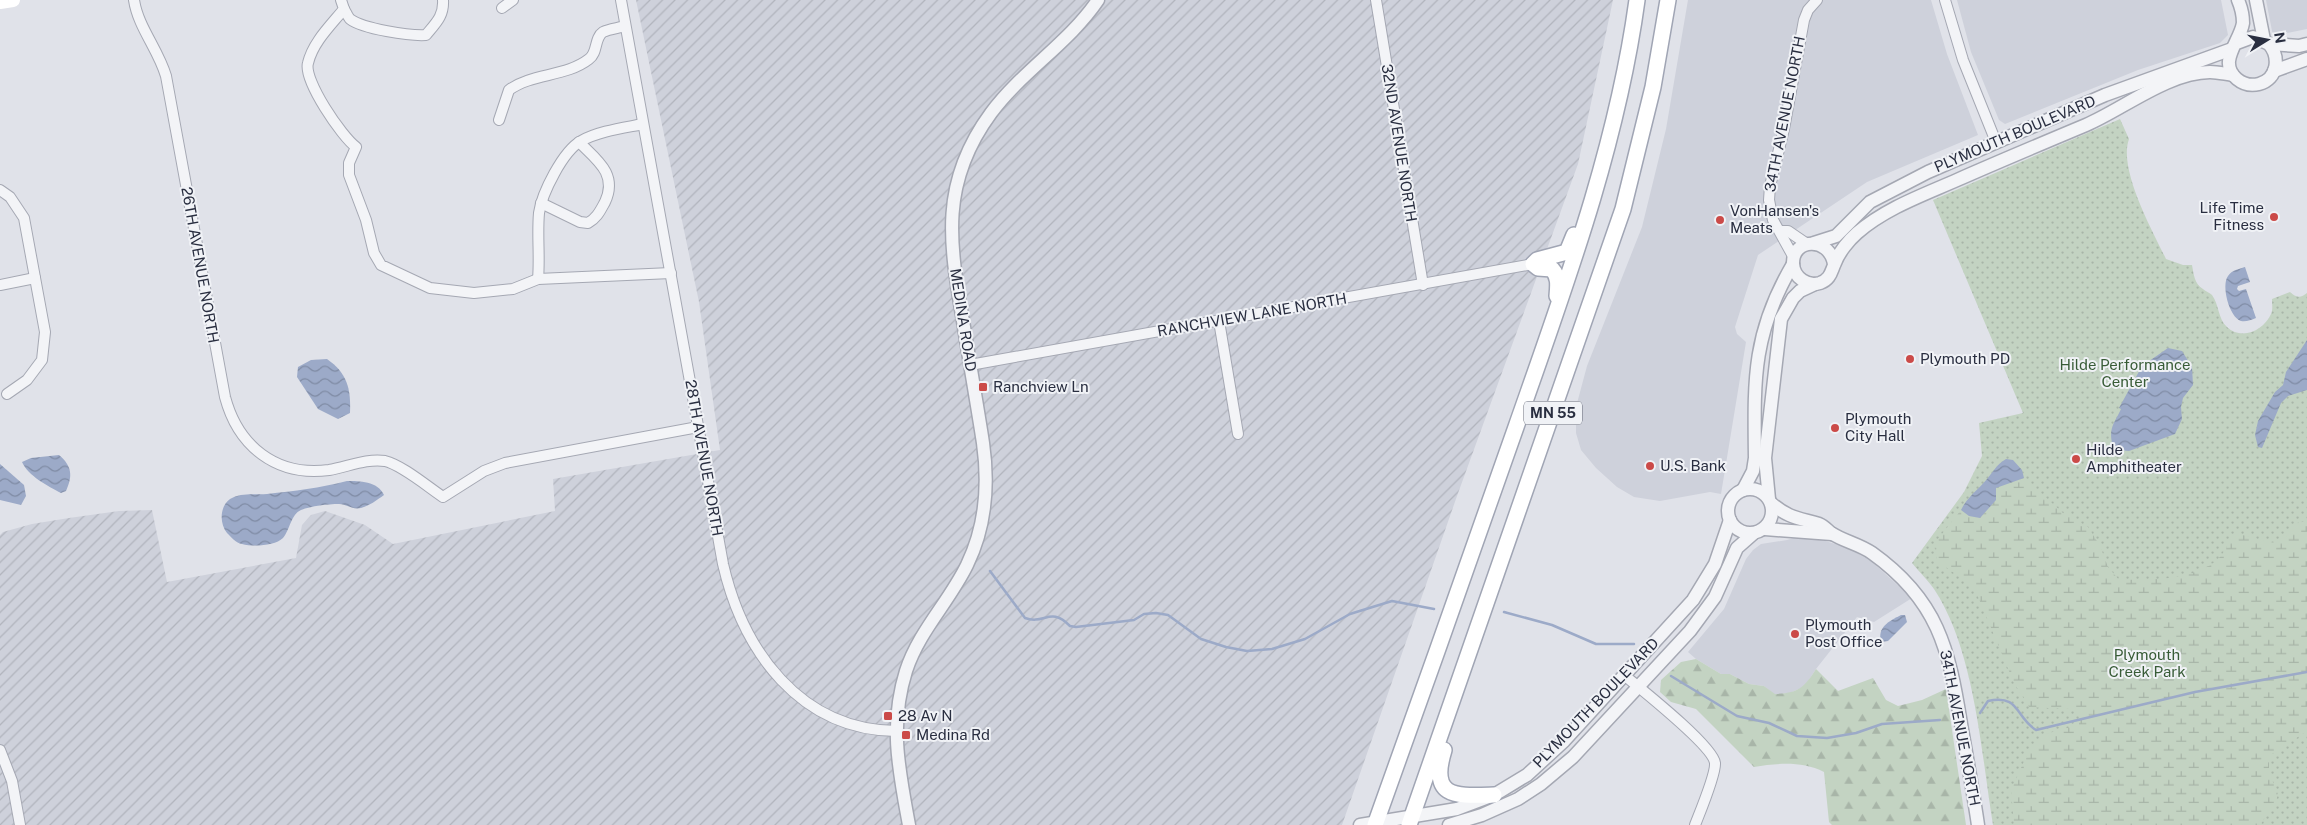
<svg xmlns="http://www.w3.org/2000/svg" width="2307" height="825" viewBox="0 0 2307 825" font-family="'Public Sans',sans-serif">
	<defs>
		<pattern id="industrial-furrows" width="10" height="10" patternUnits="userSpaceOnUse" patternTransform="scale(1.25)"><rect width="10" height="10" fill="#ced1db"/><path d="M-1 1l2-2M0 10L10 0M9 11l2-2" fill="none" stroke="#b1b4bd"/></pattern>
		<pattern id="green-dots" width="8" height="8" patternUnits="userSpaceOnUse" patternTransform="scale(1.25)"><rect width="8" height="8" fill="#c3d3c2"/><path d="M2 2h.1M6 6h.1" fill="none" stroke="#a8b5a8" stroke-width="1.8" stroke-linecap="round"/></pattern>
		<pattern id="forest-firs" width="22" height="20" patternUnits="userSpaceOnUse" patternTransform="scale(1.25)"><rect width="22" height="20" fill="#c3d3c2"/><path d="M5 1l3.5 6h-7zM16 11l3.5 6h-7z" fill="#a8b5a8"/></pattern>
		<pattern id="wetland-marsh" width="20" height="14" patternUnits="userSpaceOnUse" patternTransform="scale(1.25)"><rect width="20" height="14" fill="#c3d3c2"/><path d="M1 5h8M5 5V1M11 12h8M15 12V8" fill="none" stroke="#a8b5a8"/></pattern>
		<pattern id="water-waves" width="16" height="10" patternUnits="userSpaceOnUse" patternTransform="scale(1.25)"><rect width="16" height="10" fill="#9caac8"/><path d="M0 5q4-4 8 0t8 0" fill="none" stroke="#7f8ba4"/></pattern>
	</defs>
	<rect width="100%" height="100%" fill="#e0e2e9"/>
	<g fill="#ced1db">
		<polygon points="1688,0 1931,0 1947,54 1978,135 1867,182 1758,255 1735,327 1737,334 1746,342 1721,494 1710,492 1660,501 1634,497 1617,487 1596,468 1581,450 1576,433 1576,407 1587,366 1642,227 1666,129"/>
		<polygon points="1957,0 2221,0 2228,35 2220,43 2138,70 2005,124 1999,120 1971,52"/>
		<polygon points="2266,0 2307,0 2307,29 2273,36"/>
		<polygon points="1804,535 1846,547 1871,561 1912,598 1874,622 1857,617 1816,669 1805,686 1790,693 1775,695 1764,686 1749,684 1730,674 1721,674 1696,659 1688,652 1724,609 1746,559 1753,550 1761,544 1787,540"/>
	</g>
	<polygon fill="url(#industrial-furrows)" points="636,0 1613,0 1578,164 1457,496 1342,825 0,825 0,535 3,532 32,524 69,518 119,511 152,510 167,582 296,558 302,525 311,515 325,511 365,525 393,544 555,511 553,479 720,450 699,302"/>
	<path fill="url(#green-dots)" d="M 2120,119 L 2129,139 C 2118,169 2152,230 2166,259 L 2183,265 L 2192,265 C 2194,275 2194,283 2203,289 C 2205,291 2210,293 2212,295 C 2219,304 2218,319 2227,327 C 2242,341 2264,330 2271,314 C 2273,310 2272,304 2272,299 L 2290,292 C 2296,298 2301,298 2307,293 L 2307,825 L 1993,825 C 1981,752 1975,651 1934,589 C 1928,580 1919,572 1912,563 L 1964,492 L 1982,456 L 1979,423 L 2023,413 L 1933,200 Z"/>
	<path fill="url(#forest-firs)" d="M 1696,659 L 1721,674 L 1730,674 L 1749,684 L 1764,686 L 1775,694 C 1798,693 1804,688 1816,669 L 1838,691 L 1873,678 L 1886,700 L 1898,706 L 1922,700 L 1946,689 L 1966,825 L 1832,825 L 1829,822 L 1824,772 C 1802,761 1778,763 1754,767 L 1696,709 L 1671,702 L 1660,692 L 1661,680 L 1681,662 Z"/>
	<path fill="url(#wetland-marsh)" d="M 2024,478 L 2063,513 L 2088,527 L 2100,546 L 2108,567 L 2119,580 C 2150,579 2195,582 2219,558 C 2227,549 2227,543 2238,534 C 2269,539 2276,555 2297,523 L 2307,521 L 2307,731 L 2269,756 L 2269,774 L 2278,792 L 2276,803 L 2260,825 L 2014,825 L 2011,790 L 2026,757 L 2045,734 L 2079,725 L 2079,715 L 2071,709 L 2029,707 L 2014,683 L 1974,587 L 1937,561 L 1934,544 L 1961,510 L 1969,516 L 1988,508 L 1996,500 L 1996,488 Z"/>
	<g fill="url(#water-waves)">
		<path d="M 2245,267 L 2250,282 L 2238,286 L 2237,289 L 2239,291 L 2246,289 L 2256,318 C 2251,320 2246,322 2241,321 C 2229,317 2221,285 2228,276 C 2232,270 2239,269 2245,267 Z"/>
		<polygon points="2307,340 2307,390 2288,396 2281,403 2262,448 2258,447 2255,435 2258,421 2275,392 2283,385 2286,372"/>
		<path d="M 2168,348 L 2182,351 L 2192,367 L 2193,385 L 2183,398 L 2181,407 L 2182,419 L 2175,434 L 2129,451 L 2118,450 L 2113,447 C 2108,428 2114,424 2121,409 L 2119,408 L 2142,366 Z"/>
		<path d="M 327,359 C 347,373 351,388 350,413 L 338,419 L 318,409 L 297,377 L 298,367 L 311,360 Z"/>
		<path d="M 59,455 C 72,466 73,476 66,491 L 61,493 C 48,486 28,476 22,462 L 31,458 Z"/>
		<path d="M 2006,459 L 2013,460 L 2022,470 L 2024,478 L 1996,488 L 1996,500 L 1980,518 L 1969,516 L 1961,510 C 1967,497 1978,490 1987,479 C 1994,471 1996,465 2006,459 Z"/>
		<polygon points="0,464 24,485 26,496 21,505 0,500"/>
		<path d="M 347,481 C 359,481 378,481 384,495 C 377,500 369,506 361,508 C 352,510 347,504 339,504 C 328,504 311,506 301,510 C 291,514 290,530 283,538 C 275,546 253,547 242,544 C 236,543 231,537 227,533 C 219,523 220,506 230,499 C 241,492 255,495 267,494 C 294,491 320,488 347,481 Z"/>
		<path d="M 1901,615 L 1905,615 L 1907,622 L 1888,641 L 1881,642 C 1877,627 1889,621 1901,615 Z"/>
	</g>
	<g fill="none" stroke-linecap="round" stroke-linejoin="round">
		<g stroke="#9caac8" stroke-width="2.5">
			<path d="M 990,571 L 1025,618 C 1045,625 1050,606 1070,626 L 1076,627 L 1134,620 L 1144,614 L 1156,613 L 1168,615 L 1201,639 L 1226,647 L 1247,651 L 1272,649 L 1305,639 L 1350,614 L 1392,601 L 1434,609"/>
			<polyline points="1504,612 1552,625 1596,644 1634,644"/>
			<polyline points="1671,676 1737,716 1769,723 1797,736 1827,738 1856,733 1882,724 1940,720"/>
			<path d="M 1980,713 L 1988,701 C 2020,694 2015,717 2036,730 L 2195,692 L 2307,672"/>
		</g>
		<g stroke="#a5a8b3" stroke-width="12">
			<g id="minor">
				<path d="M 134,0 C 138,27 158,49 166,76 L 225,397 C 238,446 276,477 329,470 C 347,467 367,458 385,461 C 402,465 428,487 443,497 L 484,471 L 505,463 L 698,427"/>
				<path d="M 341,0 L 344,9 C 331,25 313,42 308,63 C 303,80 342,137 356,147 L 349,163 L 349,175 L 366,220 L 374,253 L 381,265 L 430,288 L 474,293 L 513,289 L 538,279 L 671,273"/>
				<path d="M 621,0 L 723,564 C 743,651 800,730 896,731"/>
				<polyline points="1376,0 1423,285"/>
				<polyline points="1945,0 1963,60 1996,142"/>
				<polyline points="502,8 513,0"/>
				<path d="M 344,9 C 346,12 348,17 350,19 C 363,29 410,36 426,35 C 436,23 444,16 443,0"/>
				<path d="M 499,120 L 509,90 C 532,73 566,77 589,59 C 598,53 594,38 603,32 C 609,29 619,28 625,26"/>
				<polyline points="0,190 10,197 24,218 45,332 42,360 27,380 7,394"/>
				<path d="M 541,203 L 580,222 L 588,223 C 597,218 600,211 605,202 C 618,174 597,160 579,142"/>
				<polyline points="1780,231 1788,231 1807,244"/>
				<polyline points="1794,258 1773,220 1769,200 1770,186 1784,129 1804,20 1808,10 1817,0"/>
				<path d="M 538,279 C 540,257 537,235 539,213 C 542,193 563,151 581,141 C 599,131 623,128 643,124"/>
				<polyline points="0,285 35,278"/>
				<polyline points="1219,321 1238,434"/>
				<polyline points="970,365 1533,264"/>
				<path d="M 1624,675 C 1641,689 1713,746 1715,763 C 1716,774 1700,812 1695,825"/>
				<polyline points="0,750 12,781 20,825"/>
			</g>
		</g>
		<g stroke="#a5a8b3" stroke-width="15">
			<g id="tertiary">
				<polyline points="2256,0 2264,40"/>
				<path d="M 2237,43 L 2253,37 L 2269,44 C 2280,57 2278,79 2259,84 C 2251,86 2243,84 2237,79 C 2217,62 2240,42 2243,23 C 2243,16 2241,7 2238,0"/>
				<polyline points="2269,44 2299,46 2307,44"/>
				<polyline points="2274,71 2307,59"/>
				<polyline points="1814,243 1836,236 1870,202 1928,172 2105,95 2232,49"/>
				<path d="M 1834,264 C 1829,236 1792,238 1793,264 C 1794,278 1808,287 1820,283 C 1831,279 1831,271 1835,263 C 1839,252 1849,240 1857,233 C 1886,208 1923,195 1957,180 C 2000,161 2043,143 2086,125 C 2123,109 2169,72 2210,72 C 2218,72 2225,74 2233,75"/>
				<circle cx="1750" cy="511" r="22"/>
				<path d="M 1743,490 L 1753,471 L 1755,458 C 1754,380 1752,334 1793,264"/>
				<polyline points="1769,499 1765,458 1781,319 1793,298 1800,291 1815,284"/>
				<path d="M 1771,503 C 1788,518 1799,518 1819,524 C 1824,526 1827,530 1831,533 C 1843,541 1859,544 1872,553 C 1938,600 1949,649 1961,724 C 1967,758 1973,791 1978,825"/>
				<polyline points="1765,529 1832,534"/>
				<path d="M 909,825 C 899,771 889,725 906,671 C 919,631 949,602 967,565 C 986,526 989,485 983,443 C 977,404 970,365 964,327 C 950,245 938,185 991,113 C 1022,71 1069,43 1098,0"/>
				<polyline points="1360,825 1457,809 1494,795 1527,775 1564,741 1693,600 1715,564 1730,520"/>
				<polyline points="1449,825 1482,815 1518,799 1541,784 1573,757 1690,631 1715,597 1737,548 1754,533"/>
			</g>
		</g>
		<g stroke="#a0a5b4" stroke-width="18">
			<g id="primary">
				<path d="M 1557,296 C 1558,285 1559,277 1552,269 L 1538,268 L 1533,264 L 1537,260 L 1567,252 L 1574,235"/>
				<path d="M 1444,750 C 1429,799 1456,796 1494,795"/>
				<path d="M 1375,825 C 1423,693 1469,559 1516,427 C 1565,287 1617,147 1637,0"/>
				<polyline points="1409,825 1623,209 1653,87 1668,0"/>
			</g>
		</g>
		<use href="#minor" stroke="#f3f4f7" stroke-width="10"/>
		<use href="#tertiary" stroke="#f3f4f7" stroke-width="12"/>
		<polyline stroke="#fff" stroke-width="14" points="0,2 13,0"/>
		<use href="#primary" stroke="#fff" stroke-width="15"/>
	</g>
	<g fill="#cb4a48" stroke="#f0f2f6" stroke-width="2">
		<circle cx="2274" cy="217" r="5"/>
		<circle cx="1720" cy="220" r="5"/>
		<circle cx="1910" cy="359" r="5"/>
		<rect x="978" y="382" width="10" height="10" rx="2.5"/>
		<circle cx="1835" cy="428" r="5"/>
		<circle cx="2076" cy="459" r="5"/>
		<circle cx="1650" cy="466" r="5"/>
		<circle cx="1795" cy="634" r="5"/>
		<rect x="883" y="711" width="10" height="10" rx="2.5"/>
		<rect x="901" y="730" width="10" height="10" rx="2.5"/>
	</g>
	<g text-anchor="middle" stroke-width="4" stroke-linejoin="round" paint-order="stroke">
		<rect fill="#f0f2f6" stroke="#656977" stroke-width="1" x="1524" y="401.5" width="58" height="23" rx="4"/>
		<g font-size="14" font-weight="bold" fill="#292e40">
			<text x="1553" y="418">MN 55</text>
		</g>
		<g font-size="15" fill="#292e40" stroke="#f0f2f6">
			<text transform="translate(1785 114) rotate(-79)" y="5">34TH AVENUE NORTH</text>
			<text transform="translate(2015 134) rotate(-23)" y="5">PLYMOUTH BOULEVARD</text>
			<text transform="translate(1399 143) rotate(81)" y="5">32ND AVENUE NORTH</text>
			<text transform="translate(200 265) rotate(80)" y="5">26TH AVENUE NORTH</text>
			<text transform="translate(1252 315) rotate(-10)" y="5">RANCHVIEW LANE NORTH</text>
			<text transform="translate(963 320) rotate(81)" y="5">MEDINA ROAD</text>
			<text transform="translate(704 458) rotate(80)" y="5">28TH AVENUE NORTH</text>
			<text transform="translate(1596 703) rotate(-46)" y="5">PLYMOUTH BOULEVARD</text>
			<text transform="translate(1960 728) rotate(79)" y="5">34TH AVENUE NORTH</text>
		</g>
		<g font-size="15" fill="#292e40" stroke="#f0f2f6" text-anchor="start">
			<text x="2264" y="213" text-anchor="end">Life Time<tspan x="2264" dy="17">Fitness</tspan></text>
			<text x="1730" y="216">VonHansen's<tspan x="1730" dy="17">Meats</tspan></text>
			<text x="1920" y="364">Plymouth PD</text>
			<text x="993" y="392">Ranchview Ln</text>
			<text x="1845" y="424">Plymouth<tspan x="1845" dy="17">City Hall</tspan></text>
			<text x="2086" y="455">Hilde<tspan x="2086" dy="17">Amphitheater</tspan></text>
			<text x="1660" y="471">U.S. Bank</text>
			<text x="1805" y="630">Plymouth<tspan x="1805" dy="17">Post Office</tspan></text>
			<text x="898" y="721">28 Av N</text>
			<text x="916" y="740">Medina Rd</text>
		</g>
		<g font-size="15" fill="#385c37" stroke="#f0f2f6">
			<text x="2125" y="370">Hilde Performance<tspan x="2125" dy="17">Center</tspan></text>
			<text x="2147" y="660">Plymouth<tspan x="2147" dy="17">Creek Park</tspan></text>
		</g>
	</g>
	<g transform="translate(2267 40) rotate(80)" stroke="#f0f2f6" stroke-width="4" paint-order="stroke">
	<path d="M0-4L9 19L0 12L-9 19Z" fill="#292e40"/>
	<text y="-8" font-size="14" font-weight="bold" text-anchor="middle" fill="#292e40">N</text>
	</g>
</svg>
